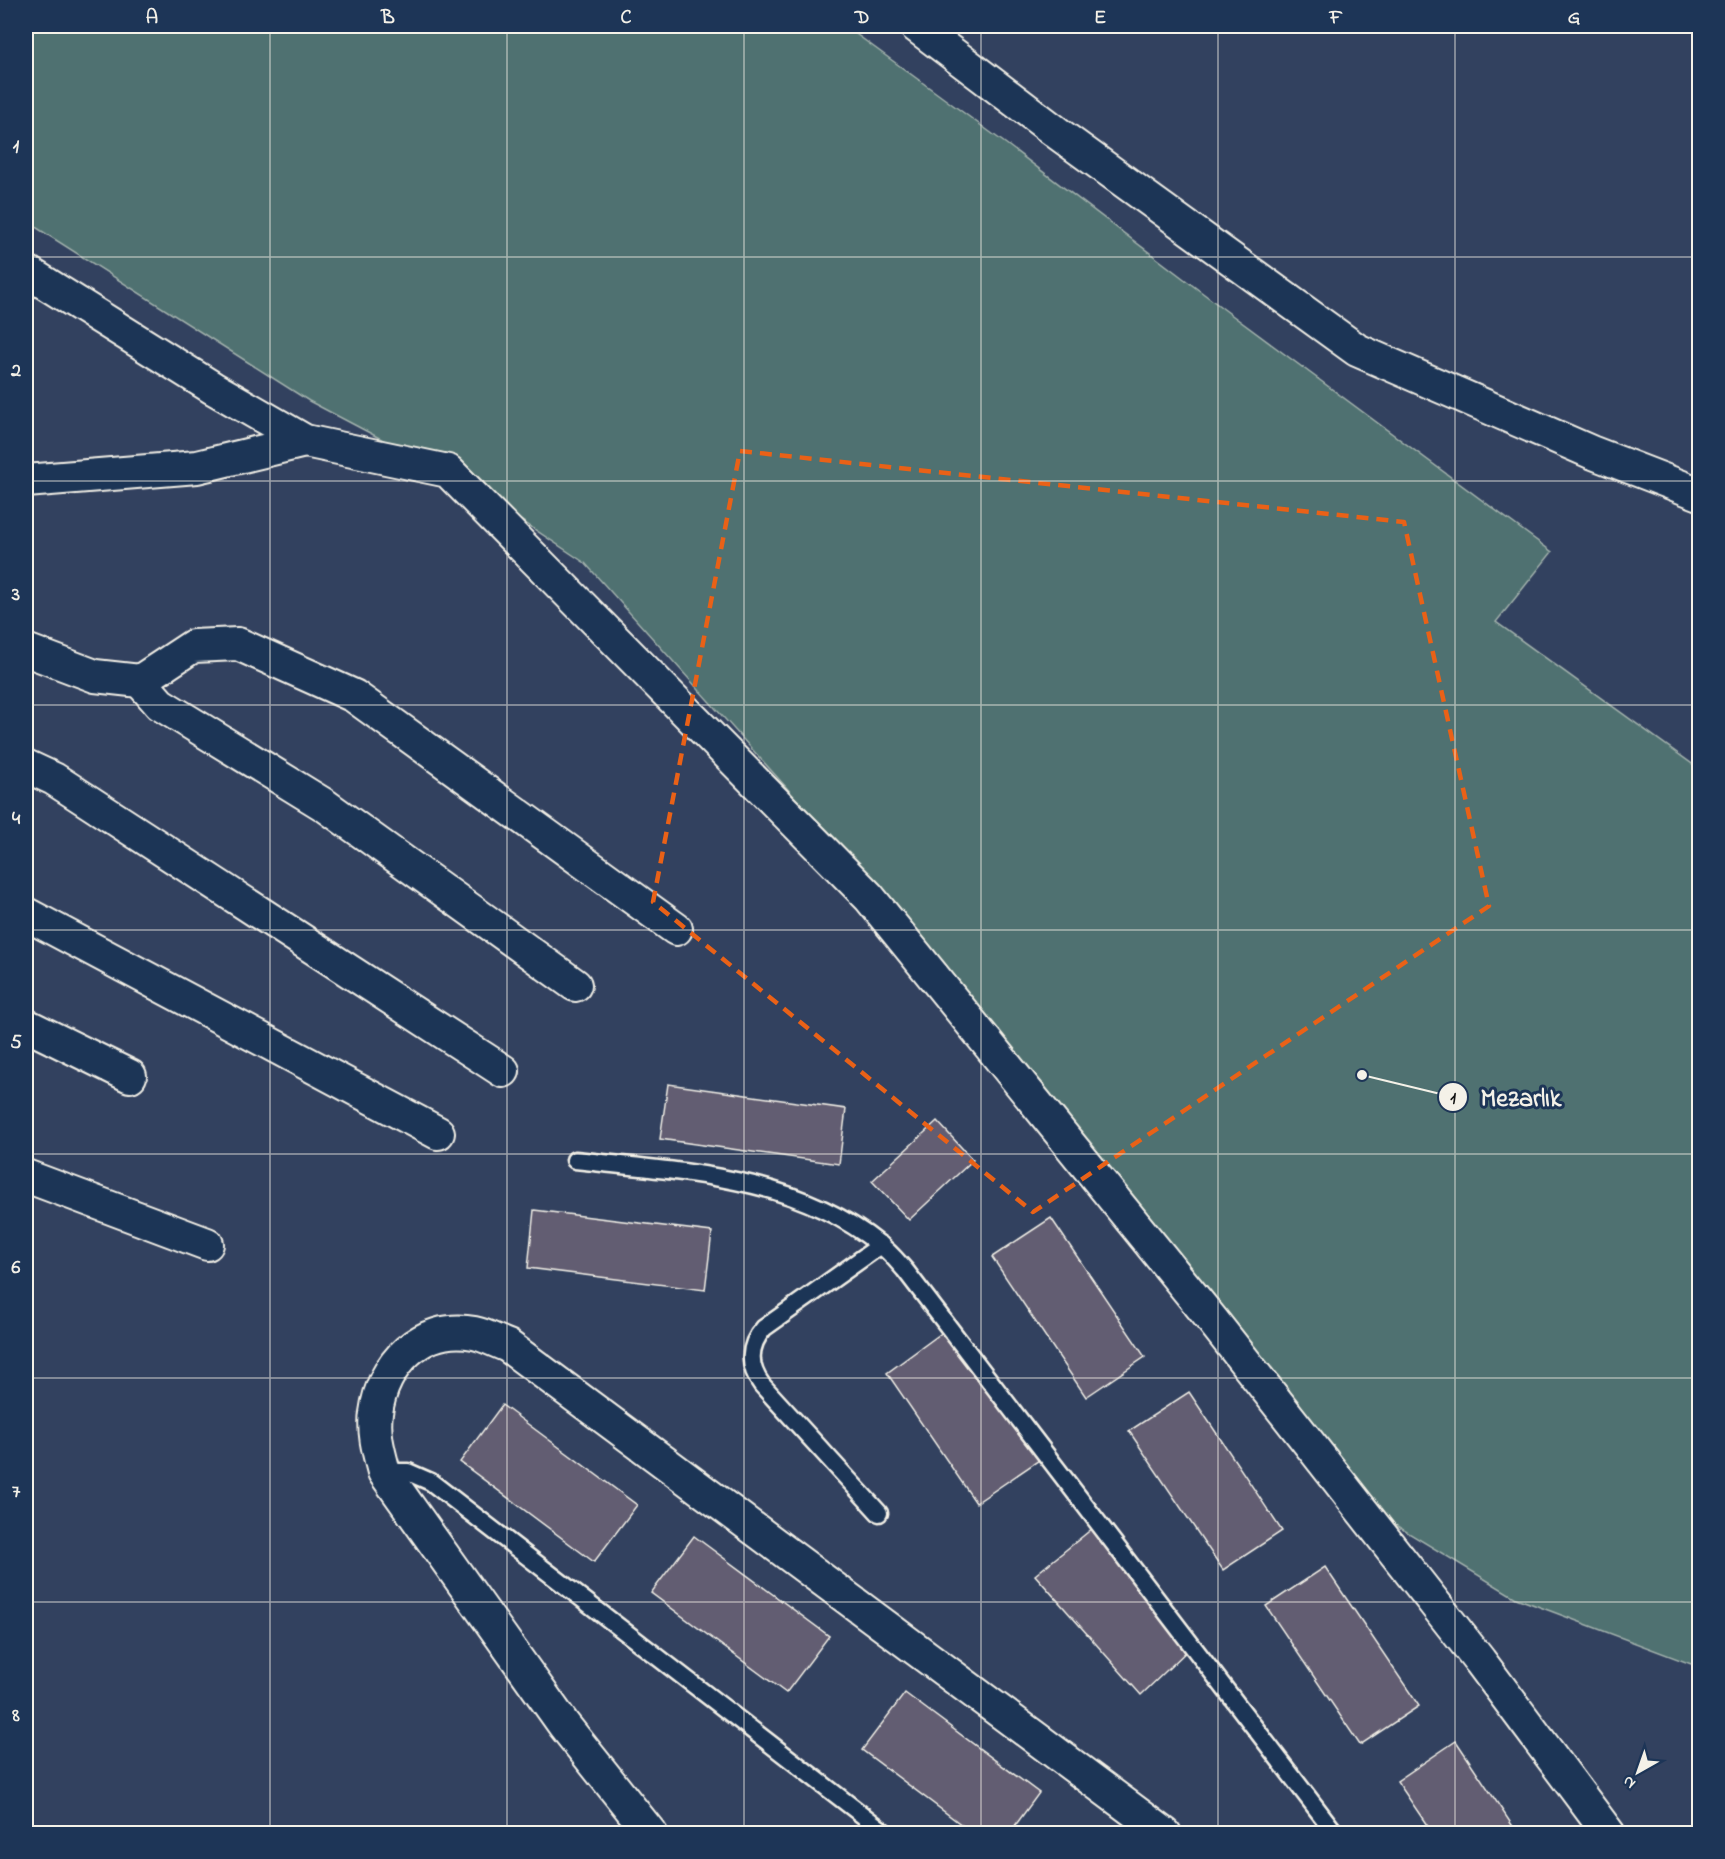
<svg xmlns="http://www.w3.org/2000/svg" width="1725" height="1859" viewBox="0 0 1725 1859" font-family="'Indie Flower',sans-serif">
	<rect width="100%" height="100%" fill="#32415f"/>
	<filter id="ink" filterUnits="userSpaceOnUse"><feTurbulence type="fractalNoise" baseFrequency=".0167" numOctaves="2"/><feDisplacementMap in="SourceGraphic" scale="12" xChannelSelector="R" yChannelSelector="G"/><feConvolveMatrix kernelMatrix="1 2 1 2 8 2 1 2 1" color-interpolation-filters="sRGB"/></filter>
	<g filter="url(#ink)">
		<polygon fill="#4f7171" stroke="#a2b1ac" stroke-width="1.5" points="62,26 845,26 1005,143 1225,310 1552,552 1496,622 1699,769 1699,1667 1516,1598 1392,1523 1263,1362 786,787 585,563 465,483 309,401 26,221 26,30"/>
		<g fill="#625d72" stroke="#f4f1e8" stroke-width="1.5">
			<polygon points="668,1084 846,1109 839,1164 660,1139"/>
			<polygon points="937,1121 973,1160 909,1220 872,1181"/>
			<polygon points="534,1210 712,1232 705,1290 528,1268"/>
			<polygon points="1051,1218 1145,1357 1086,1397 992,1257"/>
			<polygon points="947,1329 1042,1458 976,1503 887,1373"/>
			<polygon points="1189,1392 1282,1531 1223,1570 1129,1431"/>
			<polygon points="502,1405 637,1505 594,1562 460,1462"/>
			<polygon points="1093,1528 1190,1648 1141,1695 1035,1575"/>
			<polygon points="694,1536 829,1636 786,1693 651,1593"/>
			<polygon points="1325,1567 1419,1706 1360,1745 1266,1606"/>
			<polygon points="905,1693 1039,1793 1009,1834 974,1834 862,1750"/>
			<polygon points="1456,1741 1518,1834 1433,1834 1397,1781"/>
		</g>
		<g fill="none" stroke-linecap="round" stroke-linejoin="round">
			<g stroke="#f4f1e8" stroke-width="21">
				<g id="lane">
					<path d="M 575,1160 C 680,1172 793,1175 879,1244 C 889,1251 897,1261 905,1270 L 1336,1834"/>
					<polyline points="384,1472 408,1472 431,1482 887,1834"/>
					<path d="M 879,1513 L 762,1385 C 748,1366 748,1346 764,1328 L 881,1245"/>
				</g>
			</g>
			<g stroke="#f4f1e8" stroke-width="36">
				<g id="street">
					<polyline points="916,26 1060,135 1357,350 1591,452 1700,494"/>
					<polyline points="26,271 213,388 305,441 448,471 869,897 1213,1321 1480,1661 1609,1834"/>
					<polyline points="26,481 197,467 305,441"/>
					<polyline points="26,650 95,676 140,681 193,646 238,644 354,696 676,929"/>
					<polyline points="140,681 160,704 326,806 575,985"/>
					<polyline points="26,766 54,779 503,1071"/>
					<polyline points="26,914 438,1133"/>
					<polyline points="26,1025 130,1076"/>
					<polyline points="26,1176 207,1244"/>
					<path d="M 651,1834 L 564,1725 L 384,1472 C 379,1453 373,1433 376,1413 C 382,1365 421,1323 474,1333 C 485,1335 497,1342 508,1346 L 1165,1834"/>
				</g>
			</g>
			<use href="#lane" stroke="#1d3557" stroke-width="16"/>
			<use href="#street" stroke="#1d3557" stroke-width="32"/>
		</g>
	</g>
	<path fill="none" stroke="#e96117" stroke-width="4.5" stroke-dasharray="12 8" stroke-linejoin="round" d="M 740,451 L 1404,522 L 1489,906 L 1033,1212 L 653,902 Z"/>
	<path fill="none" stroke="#f4f1e8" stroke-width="1.5" stroke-opacity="0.55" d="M 270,26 L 270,1834M 507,26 L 507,1834M 744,26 L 744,1834M 981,26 L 981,1834M 1218,26 L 1218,1834M 1455,26 L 1455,1834M 26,257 L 1700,257M 26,481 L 1700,481M 26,705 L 1700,705M 26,930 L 1700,930M 26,1154 L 1700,1154M 26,1378 L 1700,1378M 26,1602 L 1700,1602"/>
	<path fill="none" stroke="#f4f1e8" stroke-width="2" d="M1362 1075L1453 1097"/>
	<g fill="#f4f1e8" stroke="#1d3557" stroke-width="2">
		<circle cx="1362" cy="1075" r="6"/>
		<circle cx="1453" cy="1097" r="15"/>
	</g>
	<g font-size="18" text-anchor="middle" font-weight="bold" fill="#111">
		<text x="1453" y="1103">1</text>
	</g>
	<g font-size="26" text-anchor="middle" font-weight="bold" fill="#f4f1e8" stroke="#1d3557" stroke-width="6" stroke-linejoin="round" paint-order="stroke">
		<text x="1521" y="1106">Mezarlık</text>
	</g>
	<rect width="1725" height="1859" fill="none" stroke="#1d3557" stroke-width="66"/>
	<g transform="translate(1638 1772) rotate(220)" stroke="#1d3557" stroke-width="4.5" paint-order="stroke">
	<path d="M0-4.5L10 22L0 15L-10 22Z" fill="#f4f1e8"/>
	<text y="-9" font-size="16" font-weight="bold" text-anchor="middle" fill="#f4f1e8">N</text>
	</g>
	<rect x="33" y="33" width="1659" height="1793" fill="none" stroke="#f4f1e8" stroke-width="2"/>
	<g font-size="20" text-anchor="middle" font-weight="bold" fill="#f4f1e8">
		<text x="152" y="23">A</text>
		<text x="388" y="23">B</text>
		<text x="626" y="23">C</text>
		<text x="862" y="23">D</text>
		<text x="1100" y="23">E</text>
		<text x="1336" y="23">F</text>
		<text x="1574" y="23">G</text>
		<text x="16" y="152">1</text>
		<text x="16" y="376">2</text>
		<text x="16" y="600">3</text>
		<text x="16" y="824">4</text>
		<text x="16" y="1048">5</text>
		<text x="16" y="1273">6</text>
		<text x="16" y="1497">7</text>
		<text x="16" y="1721">8</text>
	</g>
</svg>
